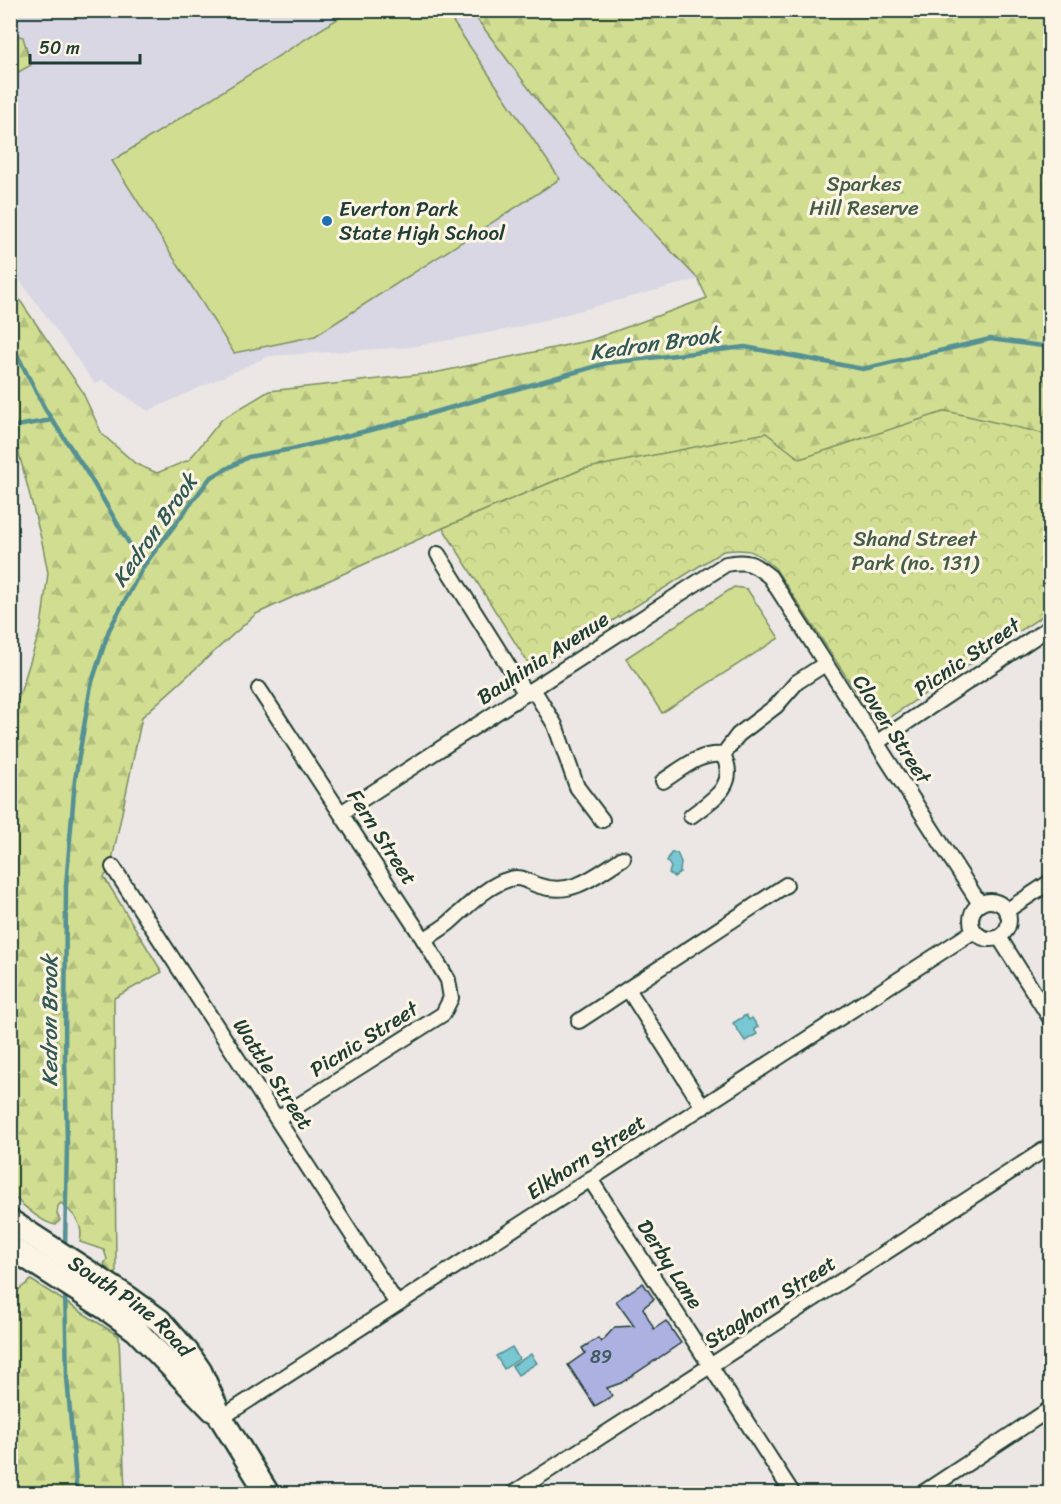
<svg xmlns="http://www.w3.org/2000/svg" width="1061" height="1504" viewBox="0 0 1061 1504" font-family="Sriracha,sans-serif">
	<defs>
		<pattern id="forest-firs" width="22" height="20" patternUnits="userSpaceOnUse" patternTransform="scale(1.5)"><rect width="22" height="20" fill="#d1de91"/><path d="M5 1l3.5 6h-7zM16 11l3.5 6h-7z" fill="#b3bf7e"/></pattern>
		<pattern id="park-crowns" width="20" height="18" patternUnits="userSpaceOnUse" patternTransform="scale(1.5)"><rect width="20" height="18" fill="#d1de91"/><path d="M2 6a3 3 0 1 1 6 0M12 15a3 3 0 1 1 6 0" fill="none" stroke="#b3bf7e"/></pattern>
	</defs>
	<rect width="100%" height="100%" fill="#ece7e4"/>
	<filter id="ink" filterUnits="userSpaceOnUse"><feTurbulence type="fractalNoise" baseFrequency=".0167" numOctaves="2"/><feDisplacementMap in="SourceGraphic" scale="12" xChannelSelector="R" yChannelSelector="G"/><feConvolveMatrix kernelMatrix="1 2 1 2 8 2 1 2 1" color-interpolation-filters="sRGB"/></filter>
	<g filter="url(#ink)">
		<polygon fill="#d9d7e3" points="10,11 471,11 577,153 698,279 515,328 410,347 269,356 148,411 102,380 95,384 11,268"/>
		<g fill="#d1de91" stroke="#788e62" stroke-width="1.5">
			<polygon points="445,10 560,179 315,336 234,353 112,161 350,11"/>
			<polygon points="734,587 747,589 779,638 662,713 626,658"/>
		</g>
		<g fill="url(#forest-firs)" stroke="#788e62" stroke-width="1.5">
			<path d="M 471,11 L 1050,11 L 1050,438 L 1041,433 L 866,437 L 800,460 L 583,469 L 443,528 L 256,614 L 142,717 L 110,870 L 104,877 L 162,972 L 114,998 L 116,1276 L 106,1270 L 104,1264 L 107,1259 L 104,1250 L 80,1242 C 84,1224 74,1214 61,1203 L 58,1206 L 57,1214 L 60,1220 L 56,1225 C 41,1223 24,1205 11,1195 L 11,722 L 41,627 L 48,573 L 42,542 L 11,423 L 10,286 L 81,389 L 102,434 L 136,464 L 157,473 L 189,460 L 222,419 L 269,391 L 434,373 L 591,340 L 707,298 L 698,279 L 577,153 Z"/>
			<polygon points="11,34 23,37 31,65 15,74 11,74"/>
			<polygon points="31,1280 119,1336 125,1493 11,1493 11,1296"/>
		</g>
		<path fill="url(#park-crowns)" stroke="#788e62" stroke-width="1.5" d="M 946,411 L 1041,433 L 1050,438 L 1050,611 L 878,725 L 775,568 C 754,550 751,548 723,551 L 533,671 L 443,528 L 583,469 L 766,433 L 800,459 Z"/>
		<g fill="#78c7d3" stroke="#549093" stroke-width="1.5">
			<polygon points="671,853 677,853 681,862 680,872 674,877 669,873 671,867 667,861"/>
			<polygon points="746,1015 749,1020 752,1018 758,1027 754,1029 757,1034 745,1041 733,1023"/>
			<polygon points="512,1347 519,1359 504,1369 496,1356"/>
			<polygon points="531,1354 537,1363 518,1375 512,1366"/>
		</g>
		<g fill="none" stroke-linecap="round" stroke-linejoin="round">
			<g stroke="#549093" stroke-width="4.5">
				<polyline points="10,341 45,409 90,477 143,567"/>
				<polyline points="10,427 52,420"/>
				<polyline points="65,1248 67,1143 65,1059 66,886 75,780 91,685 109,630 143,567 210,478 248,457 292,449 383,427 607,363 745,347 863,369 990,339 1050,347"/>
				<polyline points="65,1290 67,1377 77,1494"/>
			</g>
		</g>
		<polygon fill="#acb1e2" stroke="#1f3d34" stroke-width="1.5" points="643,1283 654,1299 643,1308 654,1329 666,1321 681,1343 621,1383 607,1388 612,1396 595,1406 568,1365 585,1353 582,1348 598,1338 601,1342 615,1327 634,1326 616,1301"/>
		<g fill="none" stroke-linecap="round" stroke-linejoin="round">
			<g stroke="#1f3d34" stroke-width="18">
				<g id="minor">
					<polyline points="438,554 526,694"/>
					<polyline points="259,689 424,940 448,980 451,998 443,1014 277,1119"/>
					<polyline points="533,689 555,725 577,787 602,820"/>
					<polyline points="876,743 1050,627"/>
					<path d="M 663,781 C 682,769 699,752 723,755"/>
					<path d="M 341,813 L 726,564 C 748,560 753,563 770,577 L 980,904"/>
					<path d="M 691,816 C 713,799 739,785 723,755 L 738,735 L 776,706 L 797,682 L 825,664"/>
					<polyline points="113,867 397,1304"/>
					<circle cx="990" cy="920" r="19"/>
					<polyline points="1006,911 1050,882"/>
					<polyline points="999,937 1050,1018"/>
					<path d="M 424,940 C 432,934 442,929 450,922 C 467,907 487,885 510,879 C 521,875 529,883 540,886 C 573,897 597,874 623,858"/>
					<polyline points="628,989 703,1107"/>
					<polyline points="579,1021 786,885"/>
					<polyline points="590,1179 793,1494"/>
					<polyline points="221,1418 974,931"/>
					<polyline points="512,1494 1050,1146"/>
					<polyline points="921,1494 1050,1409"/>
				</g>
			</g>
			<g stroke="#1f3d34" stroke-width="27">
				<g id="trunk">
					<path id="s1" d="M 10,1221 L 127,1297 L 160,1321 L 187,1352 L 200,1371 L 221,1418 L 268,1494"/>
					<polyline points="10,1247 107,1309 136,1330 213,1410"/>
				</g>
			</g>
			<use href="#minor" stroke="#fcf5e5" stroke-width="14"/>
			<use href="#trunk" stroke="#fcf5e5" stroke-width="22"/>
		</g>
	</g>
	<circle fill="#1f6fb2" stroke="#fcf5e5" stroke-width="2" cx="327" cy="221" r="6"/>
	<g text-anchor="middle" stroke-width="6" stroke-linejoin="round" paint-order="stroke">
		<g font-size="18" fill="#425a60">
			<text x="601" y="1363">89</text>
		</g>
		<g font-size="21" fill="#435d47" stroke="#fcf5e5">
			<text x="864" y="191">Sparkes<tspan x="864" dy="24">Hill Reserve</tspan></text>
			<text x="915" y="546">Shand Street<tspan x="915" dy="24">Park (no. 131)</tspan></text>
		</g>
		<g font-size="21" fill="#1f3d34" stroke="#fcf5e5" text-anchor="start">
			<text x="339" y="216">Everton Park<tspan x="339" dy="24">State High School</tspan></text>
		</g>
		<g font-size="21" fill="#1f3d34" stroke="#fcf5e5">
			<text transform="translate(967 657) rotate(-34)" y="7">Picnic Street</text>
			<text transform="translate(543 658) rotate(-33)" y="7">Bauhinia Avenue</text>
			<text transform="translate(892 729) rotate(57)" y="7">Clover Street</text>
			<text transform="translate(382 837) rotate(57)" y="7">Fern Street</text>
			<text transform="translate(364 1039) rotate(-32)" y="7">Picnic Street</text>
			<text transform="translate(273 1074) rotate(57)" y="7">Wattle Street</text>
			<text transform="translate(586 1157) rotate(-33)" y="7">Elkhorn Street</text>
			<text transform="translate(670 1264) rotate(57)" y="7">Derby Lane</text>
			<text transform="translate(770 1302) rotate(-33)" y="7">Staghorn Street</text>
			<text dy="7" stroke="none"><textPath href="#s1" startOffset="148">South Pine Road</textPath></text>
		</g>
		<g font-size="22" font-style="italic" fill="#315954" stroke="#fcf5e5">
			<text transform="translate(655 343) rotate(-8)" y="8">Kedron Brook</text>
			<text transform="translate(154 530) rotate(-55)" y="8">Kedron Brook</text>
			<text transform="translate(49 1021) rotate(-90)" y="8">Kedron Brook</text>
		</g>
	</g>
	<rect width="1061" height="1504" fill="none" stroke="#fcf5e5" stroke-width="36"/>
	<rect x="18" y="18" width="1025" height="1468" fill="none" stroke="#1f3d34" stroke-width="2" filter="url(#ink)"/>
	<path d="M30 54v9h110v-9" fill="none" stroke="#1f3d34" stroke-width="3"/>
	<text x="39" y="54" font-size="18" fill="#1f3d34" stroke="#fcf5e5" stroke-width="4.5" paint-order="stroke">50 m</text>
</svg>
